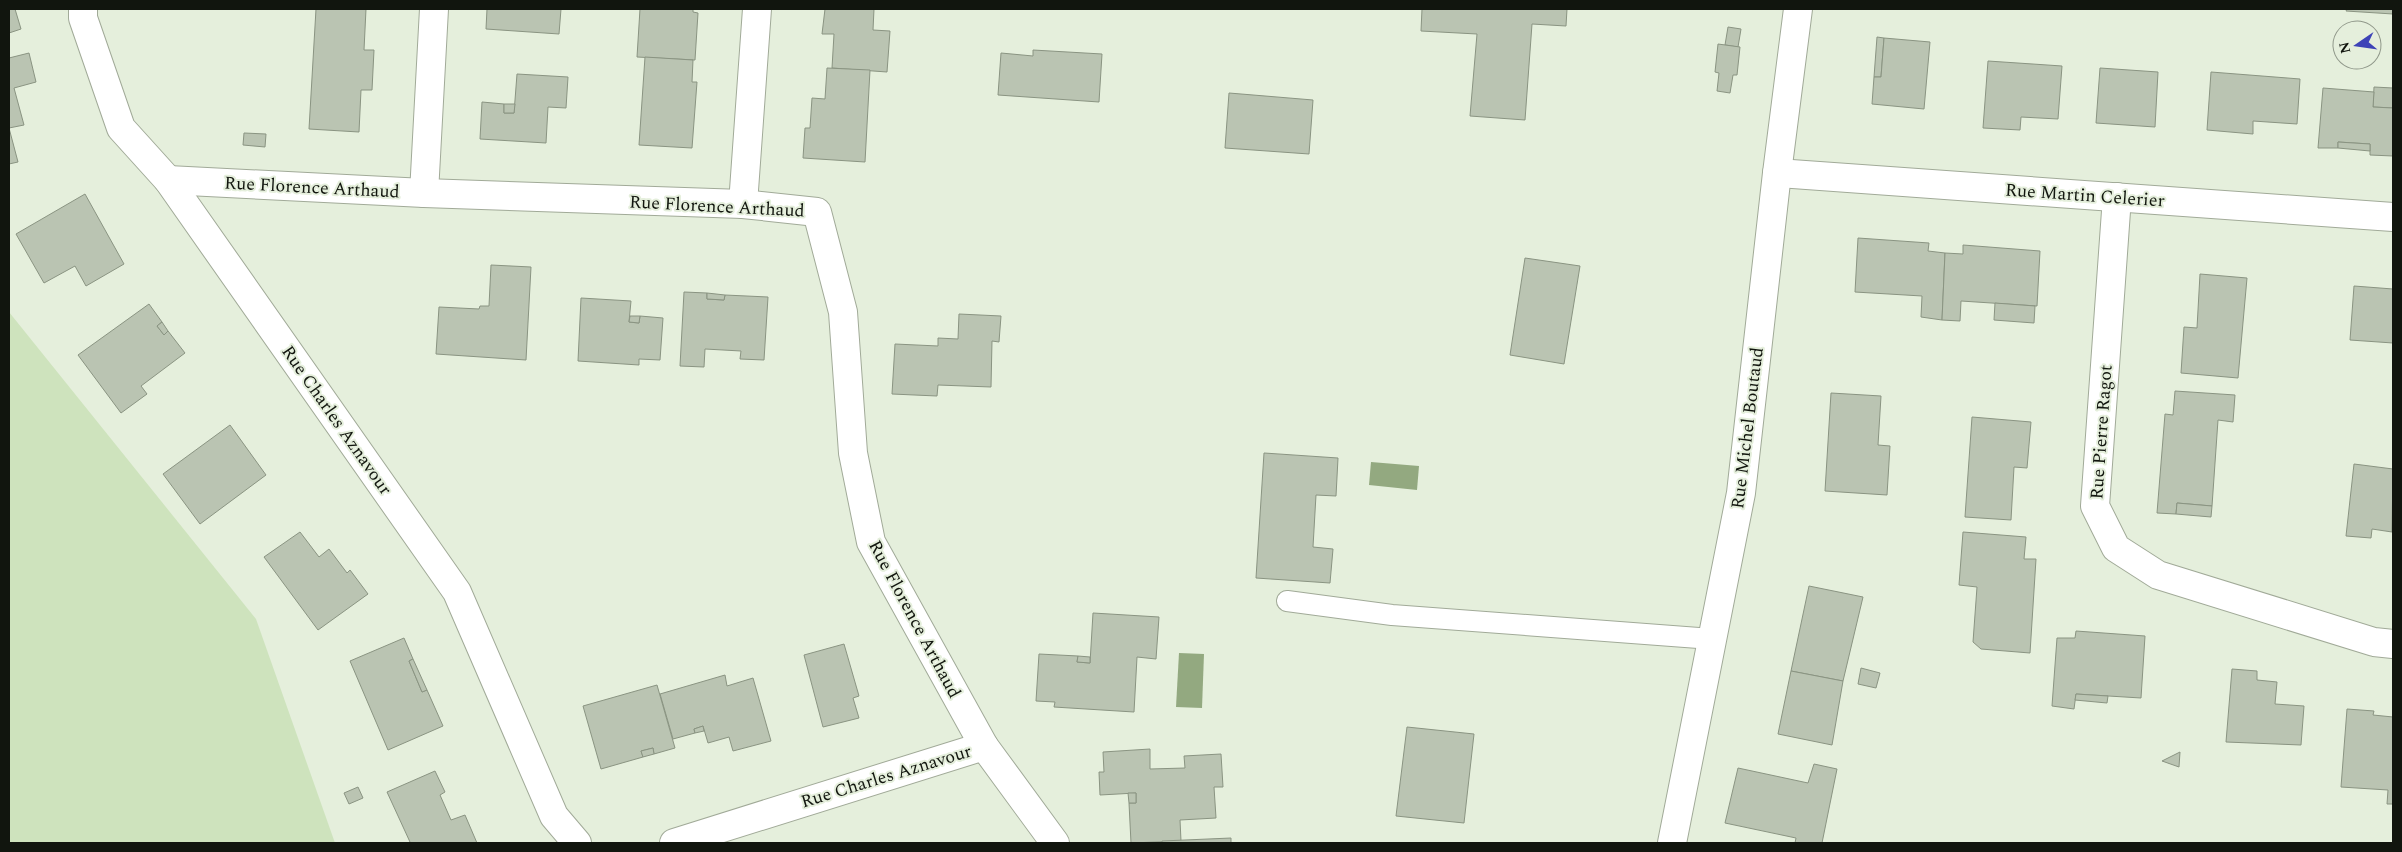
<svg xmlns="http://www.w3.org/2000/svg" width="2402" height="852" viewBox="0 0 2402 852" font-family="Spectral,serif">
	<rect width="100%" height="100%" fill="#e5efdc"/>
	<polygon fill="#cee3bd" points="9,312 256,619 335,843 9,843"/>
	<g fill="#93a980">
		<polygon points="1371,462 1419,466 1417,490 1369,485"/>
		<polygon points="1179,653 1204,654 1202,708 1176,707"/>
	</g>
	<g fill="#bac4b2" stroke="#8a9482">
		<polygon points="9,9 15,9 21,29 9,33"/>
		<polygon points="316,9 366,9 364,50 374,50 372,90 361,90 359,132 309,129"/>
		<polygon points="487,9 561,9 559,34 486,29"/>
		<polygon points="640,9 693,9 693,12 698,13 695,60 637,57"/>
		<polygon points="818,9 874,9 873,30 890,31 887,72 832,68 834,34 822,34 825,9"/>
		<polygon points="1422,9 1567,9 1566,26 1532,24 1525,120 1470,116 1477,34 1421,31"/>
		<polygon points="2347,9 2393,9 2393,14 2346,11"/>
		<polygon points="1728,27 1741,29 1738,47 1725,45"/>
		<polygon points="1877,37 1884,38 1881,77 1874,77"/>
		<polygon points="1884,38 1930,42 1924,109 1872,104 1874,77 1881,77"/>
		<polygon points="1718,44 1740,47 1737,75 1733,75 1730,93 1717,91 1719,73 1715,72"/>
		<polygon points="1033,50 1102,54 1099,102 998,95 1001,53 1033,56"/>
		<polygon points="29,53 36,82 14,88 24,125 9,128 18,162 9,164 9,58"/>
		<polygon points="645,57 693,60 692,82 697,82 692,148 639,145"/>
		<polygon points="1988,61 2062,66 2058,119 2021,117 2020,130 1983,128"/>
		<polygon points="827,68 870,70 865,162 803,158 805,128 810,128 812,98 825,99"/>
		<polygon points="2100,68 2158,72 2155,127 2096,123"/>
		<polygon points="2211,72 2300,79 2297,124 2253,121 2253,134 2207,130"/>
		<polygon points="517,74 568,77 566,108 548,107 546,143 480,139 482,102 504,104 504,113 514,113"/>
		<polygon points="2374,87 2393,88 2393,108 2373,107"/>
		<polygon points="2323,88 2374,92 2373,107 2393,108 2393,156 2370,155 2370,144 2338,142 2338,148 2318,148"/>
		<polygon points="1229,93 1313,100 1309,154 1225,148"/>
		<polygon points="504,104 515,104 514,113 504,113"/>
		<polygon points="244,133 266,134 265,147 243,145"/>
		<polygon points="2338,142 2370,144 2370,151 2338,148"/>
		<polygon points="85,194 124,264 86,286 75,266 44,283 16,234"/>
		<polygon points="1858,238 1929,243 1928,251 1945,253 1942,320 1921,317 1922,296 1855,292"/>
		<polygon points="1963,245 2040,251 2037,306 1961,301 1960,321 1942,320 1945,253 1963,254"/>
		<polygon points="1525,258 1580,266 1564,364 1510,355"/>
		<polygon points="491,265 531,267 526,360 436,354 439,307 479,309 480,306 489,306"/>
		<polygon points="2200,274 2247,278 2238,378 2181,373 2184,327 2197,328"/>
		<polygon points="2354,286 2393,289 2393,343 2350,340"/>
		<polygon points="684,292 707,293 707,299 724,300 725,295 768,297 764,360 740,359 741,351 705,349 704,367 680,366"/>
		<polygon points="707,293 725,295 724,300 707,299"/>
		<polygon points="581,298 631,301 629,322 639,323 640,316 663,318 660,360 639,359 639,365 578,361"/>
		<polygon points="1995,303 2035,306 2034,323 1994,320"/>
		<polygon points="149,304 162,322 157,326 164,335 168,331 185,353 141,386 147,394 121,413 78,355"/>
		<polygon points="959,314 1001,316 999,342 992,341 991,387 938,385 937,396 892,394 895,344 938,346 938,338 958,339"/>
		<polygon points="630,316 640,316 639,323 629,322"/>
		<polygon points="162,322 168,331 164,335 157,326"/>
		<polygon points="2175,391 2235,395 2233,422 2218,420 2212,506 2177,503 2176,514 2157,513 2165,414 2173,415"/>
		<polygon points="1831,393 1881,396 1878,445 1890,446 1887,495 1825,491"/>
		<polygon points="1972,417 2031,422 2027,468 2014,467 2011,520 1965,517"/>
		<polygon points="230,425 266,475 200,524 163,474"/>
		<polygon points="1264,453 1338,458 1336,496 1316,495 1313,547 1333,549 1330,583 1256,578"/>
		<polygon points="2354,464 2393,469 2392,532 2372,529 2371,538 2346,536"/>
		<polygon points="2177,503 2212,506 2211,517 2176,514"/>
		<polygon points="300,532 319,557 329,549 347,573 350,570 368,594 318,630 264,557"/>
		<polygon points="1963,532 2026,537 2024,559 2036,559 2030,653 1981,649 1973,642 1977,587 1959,585"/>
		<polygon points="1809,586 1863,597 1843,681 1791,671"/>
		<polygon points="1093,613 1159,617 1156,659 1137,657 1134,712 1054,707 1055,702 1036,701 1039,654 1078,656 1077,662 1090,663"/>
		<polygon points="2076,631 2145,636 2141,698 2076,694 2074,709 2052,706 2057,638 2075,638"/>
		<polygon points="404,638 413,659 409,661 422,692 427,690 443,726 388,750 350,661"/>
		<polygon points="844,644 859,696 853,698 859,718 823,727 804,655"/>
		<polygon points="1078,656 1090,657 1090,663 1077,662"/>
		<polygon points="413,659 427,690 422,692 409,661"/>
		<polygon points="1861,668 1880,673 1876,688 1858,684"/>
		<polygon points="2232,669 2257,671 2257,680 2277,682 2275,704 2304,706 2301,745 2226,742"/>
		<polygon points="1791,671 1843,681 1832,745 1778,734"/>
		<polygon points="725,675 727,686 753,678 771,741 733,751 729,737 708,743 703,726 694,729 695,733 673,739 660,694"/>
		<polygon points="657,685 675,748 654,754 653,748 641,751 643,757 601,769 583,706"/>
		<polygon points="2076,694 2108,696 2107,703 2075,700"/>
		<polygon points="2347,709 2374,711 2373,715 2393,717 2393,804 2387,804 2388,790 2341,787"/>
		<polygon points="703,726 704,731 695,733 694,729"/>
		<polygon points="1407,727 1474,734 1464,823 1396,816"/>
		<polygon points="653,748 654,754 643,757 641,751"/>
		<polygon points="1150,749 1150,769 1185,768 1184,756 1221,754 1223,787 1214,787 1216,818 1180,820 1181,841 1131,843 1129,803 1136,803 1136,793 1100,795 1099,772 1104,772 1103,752"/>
		<polygon points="2180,752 2179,767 2162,761"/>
		<polygon points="1814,764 1837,769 1822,843 1795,843 1796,838 1725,823 1738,768 1808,783"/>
		<polygon points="435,771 445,792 440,795 451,820 465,815 477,843 408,843 410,842 387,792"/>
		<polygon points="358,787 363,798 349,804 344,793"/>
		<polygon points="1128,793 1136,793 1136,803 1129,803"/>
		<polygon points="1231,838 1231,843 1162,843 1162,841"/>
	</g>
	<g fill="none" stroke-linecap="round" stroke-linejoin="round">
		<g stroke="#a1aa98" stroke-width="22">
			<polyline id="lane" points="1287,601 1392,615 1712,639"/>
		</g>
		<g stroke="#a1aa98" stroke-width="30">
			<g id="street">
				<polyline points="83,9 83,18 121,128 168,180 457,592 554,816 577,843"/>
				<polyline points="1777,173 2393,217"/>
				<polyline points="168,180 424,193 743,204 817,212 843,312 853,453 871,542 984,746"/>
				<polyline points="424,193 434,9"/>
				<polyline points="2117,197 2095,506 2116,548 2158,575 2374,642 2393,644"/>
				<polyline points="743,204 757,9"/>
				<polyline points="674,843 984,746 1055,843"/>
				<polyline points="1672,843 1741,493 1777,173 1798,9"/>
			</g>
		</g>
		<use href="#lane" stroke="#fff" stroke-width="20"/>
		<use href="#street" stroke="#fff" stroke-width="28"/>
	</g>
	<g text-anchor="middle" stroke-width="4" stroke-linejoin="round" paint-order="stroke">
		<g font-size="18" fill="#11150e" stroke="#e5efdc">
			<text transform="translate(312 187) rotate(3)" y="6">Rue Florence Arthaud</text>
			<text transform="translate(2085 195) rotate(4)" y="6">Rue Martin Celerier</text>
			<text transform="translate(717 206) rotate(3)" y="6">Rue Florence Arthaud</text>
			<text transform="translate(337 420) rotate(55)" y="6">Rue Charles Aznavour</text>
			<text transform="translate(1747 428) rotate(-83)" y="6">Rue Michel Boutaud</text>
			<text transform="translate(2101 432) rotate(-86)" y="6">Rue Pierre Ragot</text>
			<text transform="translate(915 619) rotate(62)" y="6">Rue Florence Arthaud</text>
			<text transform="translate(886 776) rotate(-17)" y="6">Rue Charles Aznavour</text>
		</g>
	</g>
	<rect width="2402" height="852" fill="none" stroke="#11150e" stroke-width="20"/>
	<g transform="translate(2357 45) rotate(257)"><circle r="24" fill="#e5efdc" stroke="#90988a"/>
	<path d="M0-4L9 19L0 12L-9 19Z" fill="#3d43b7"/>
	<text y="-8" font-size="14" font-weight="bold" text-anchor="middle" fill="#11150e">N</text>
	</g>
</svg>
